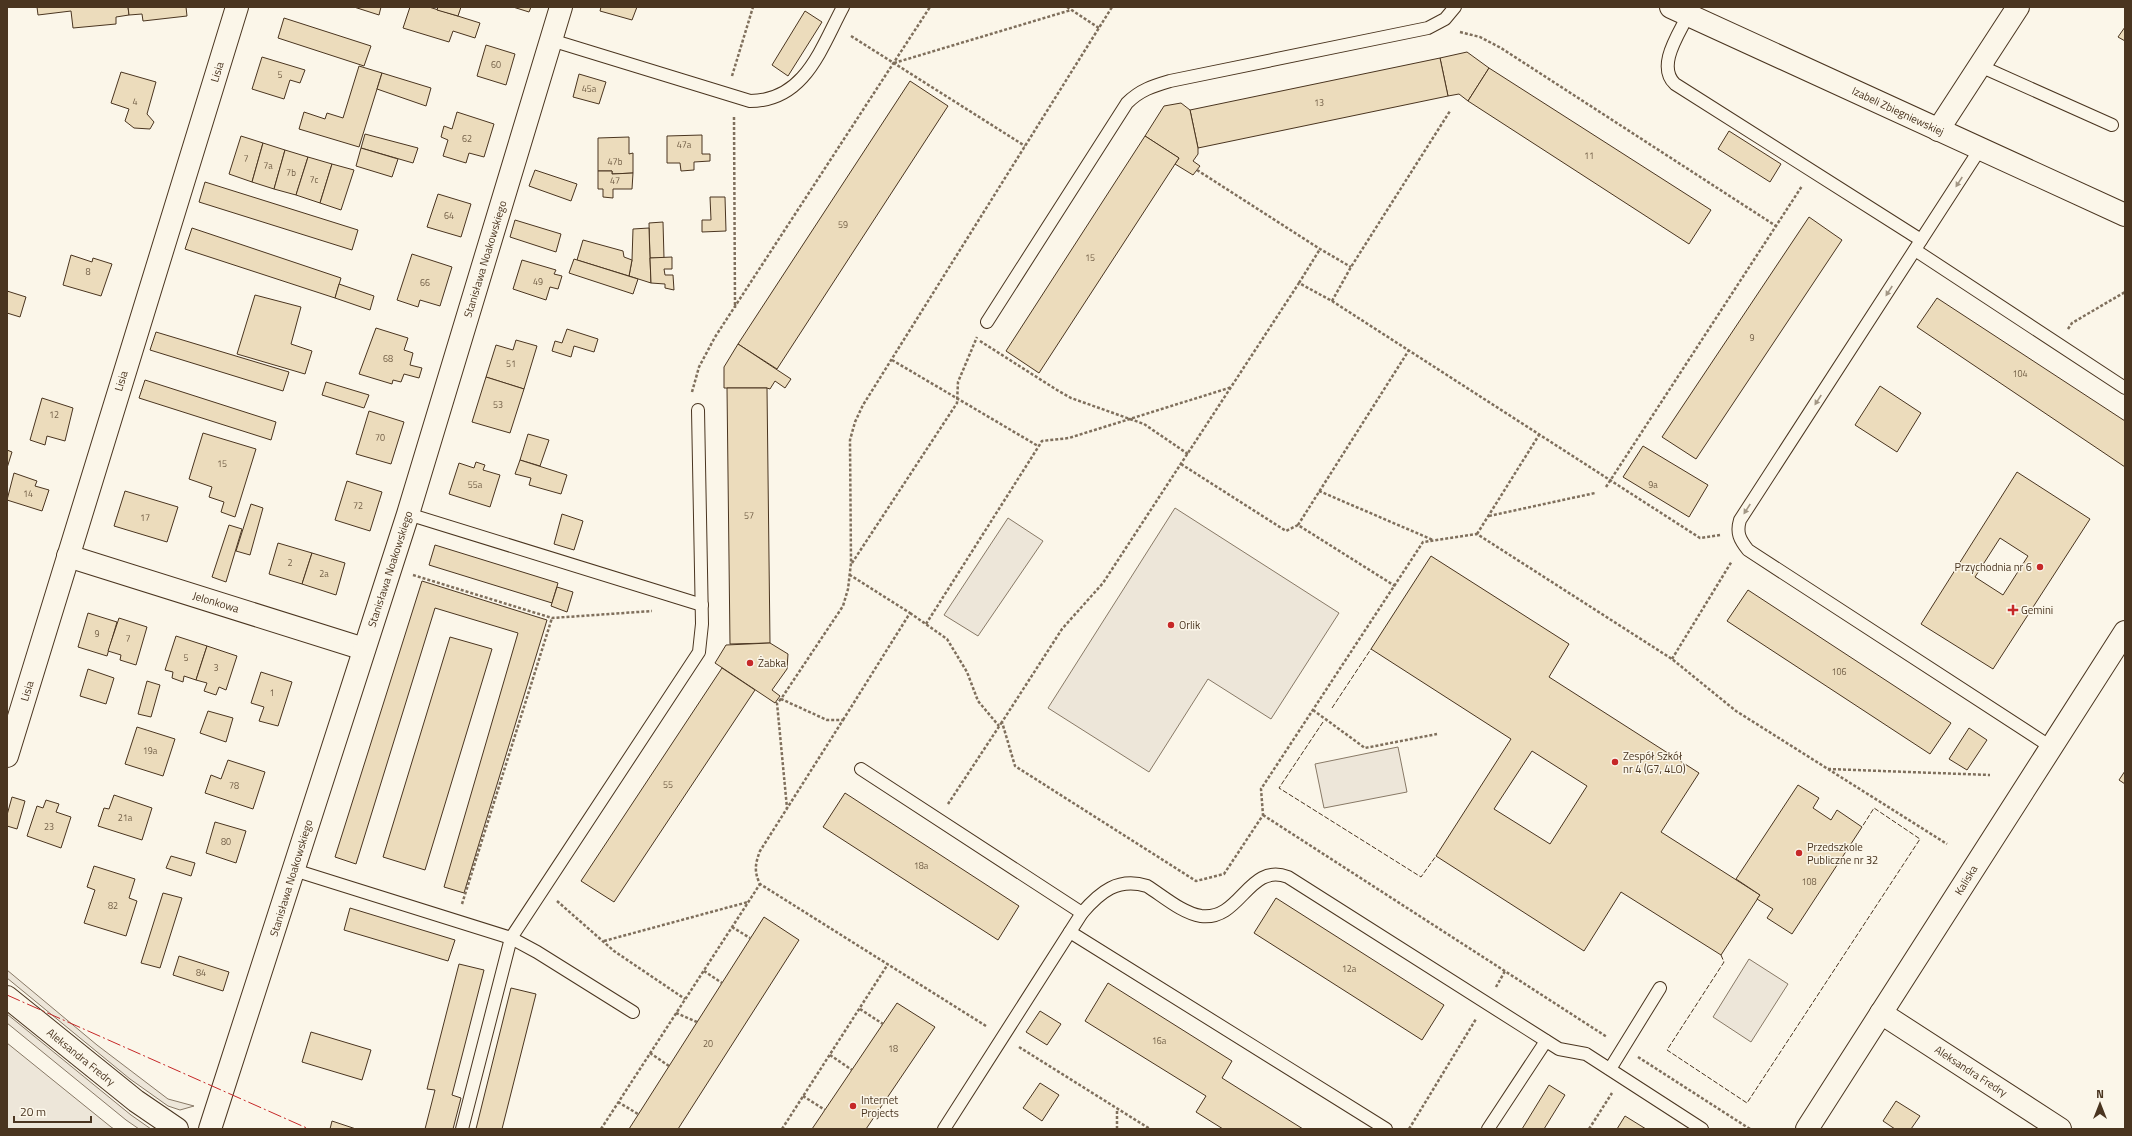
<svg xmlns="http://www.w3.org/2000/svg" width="2132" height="1136" viewBox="0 0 2132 1136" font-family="'Titillium Web',sans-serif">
	<rect width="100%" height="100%" fill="#fbf6e9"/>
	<g fill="#ede6d9" stroke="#887966">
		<polygon points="1175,508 1339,613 1271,719 1208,679 1149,772 1048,708"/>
		<polygon points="1008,518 1043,541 978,636 944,615"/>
		<polygon points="1398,747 1407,792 1324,808 1315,764"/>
		<polygon points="1749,959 1788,984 1751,1042 1713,1017"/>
		<polygon points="7,970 97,1045 168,1099 194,1106 180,1110 168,1106 130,1079 7,978"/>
		<polygon points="7,1014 131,1115 151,1129 139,1129 126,1120 7,1023"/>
		<polygon points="7,1043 111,1127 114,1129 7,1129"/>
	</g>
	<g fill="#ecdcbc" stroke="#4a3520" fill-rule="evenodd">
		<polygon points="37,7 128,7 129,15 116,17 116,24 73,28 71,11 38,15"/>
		<polygon points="128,7 186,7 187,16 143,21 142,14 129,15"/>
		<polygon points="354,7 381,7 379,15"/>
		<polygon points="410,7 429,7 480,23 475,38 453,31 449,42 403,28"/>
		<polygon points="438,7 461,7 458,16 437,10"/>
		<polygon points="513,7 531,7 529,12"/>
		<polygon points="601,7 637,7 632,20 600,11"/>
		<polygon points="805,11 822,22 788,76 772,65"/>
		<polygon points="284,18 371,46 364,66 278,38"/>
		<polygon points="2125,27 2125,41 2118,37"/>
		<polygon points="486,45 515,54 506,85 477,76"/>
		<polygon points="1467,52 1489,68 1468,101 1459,94 1448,96 1440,58"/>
		<polygon points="262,57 305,70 300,83 290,80 284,99 252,89"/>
		<polygon points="1440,58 1448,96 1198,148 1190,110"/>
		<polygon points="359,66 382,73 359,147 299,129 304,112 325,119 327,113 343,118"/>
		<polygon points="1489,68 1711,210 1689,244 1468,101"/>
		<polygon points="121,72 156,82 147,114 154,122 150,129 134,128 125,121 129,109 111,103"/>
		<polygon points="382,73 431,88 426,106 377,89"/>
		<polygon points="579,74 606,82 599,104 573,97"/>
		<polygon points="910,81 948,106 777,369 738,344"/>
		<polygon points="1181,103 1190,110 1198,148 1198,154 1193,161 1200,166 1193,175 1175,164 1179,158 1145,136 1164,106"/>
		<polygon points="457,112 494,124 484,157 469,153 466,163 443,156 448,140 441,137 444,126 452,129"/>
		<polygon points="1729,131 1781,164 1770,182 1718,149"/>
		<polygon points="365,134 418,148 413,163 361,148"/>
		<polygon points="702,135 702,154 710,154 710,161 694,162 694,170 681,171 680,163 667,163 667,136"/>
		<polygon points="241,136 263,143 252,182 229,174"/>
		<polygon points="1145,136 1179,158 1039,373 1006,351"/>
		<polygon points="629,137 629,154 633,153 633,173 612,174 612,171 598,171 598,138"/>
		<polygon points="263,143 285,150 274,189 252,182"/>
		<polygon points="361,148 398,159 392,177 356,166"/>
		<polygon points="285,150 308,157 296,195 274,189"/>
		<polygon points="308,157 332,164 320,203 296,195"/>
		<polygon points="332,164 354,170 341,210 320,203"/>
		<polygon points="535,170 577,184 571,201 529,186"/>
		<polygon points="598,171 612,171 612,174 633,173 632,189 613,189 613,198 603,197 603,189 598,189"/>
		<polygon points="205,182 358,230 352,250 199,202"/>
		<polygon points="438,194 471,204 461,237 427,227"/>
		<polygon points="710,197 725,197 726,231 702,232 702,220 711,220"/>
		<polygon points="1809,217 1842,240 1696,459 1662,437"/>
		<polygon points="515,220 561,234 556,252 510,237"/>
		<polygon points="663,222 664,258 650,258 649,223"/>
		<polygon points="192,228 341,278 335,298 185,249"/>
		<polygon points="649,228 650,258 651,283 629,276 632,260 633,229"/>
		<polygon points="583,240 623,251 624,257 632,260 629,276 577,260"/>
		<polygon points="412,254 452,267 440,306 420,300 418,307 397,300"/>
		<polygon points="71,255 92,262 93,258 112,264 101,296 63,285"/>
		<polygon points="672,257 672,269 664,269 665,275 673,275 674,290 665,288 665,284 651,283 650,258"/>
		<polygon points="574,259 638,279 633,294 569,273"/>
		<polygon points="522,260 556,270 554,274 562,276 558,289 550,287 546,300 513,289"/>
		<polygon points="339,284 374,296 370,310 335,298"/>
		<polygon points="7,291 26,297 20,317 7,313"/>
		<polygon points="255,295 301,307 291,344 312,351 305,374 237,354"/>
		<polygon points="1937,298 2125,421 2125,467 1917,327"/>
		<polygon points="376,328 408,338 404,350 413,353 410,365 422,368 419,378 404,374 401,382 393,380 392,384 359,374"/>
		<polygon points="567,329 598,339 594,352 574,346 571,357 552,351 555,341 562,343"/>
		<polygon points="156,332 289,372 283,391 150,350"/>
		<polygon points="516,340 537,346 524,389 486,377 496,345 513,350"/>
		<polygon points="738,344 791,379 785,388 775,381 770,389 767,388 724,388 724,367"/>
		<polygon points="486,377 524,389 510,433 472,422"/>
		<polygon points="145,380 276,422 271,440 139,398"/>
		<polygon points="326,382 369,395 364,408 322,395"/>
		<polygon points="1880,386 1921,413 1897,452 1855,425"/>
		<polygon points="727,388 767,388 770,643 730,644"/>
		<polygon points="42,398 73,408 65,441 47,436 45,445 30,440"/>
		<polygon points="369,411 404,422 391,464 356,454"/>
		<polygon points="203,433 256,449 235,517 221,512 224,502 209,497 212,487 189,479"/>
		<polygon points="528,434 549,440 540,466 520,460"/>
		<polygon points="1643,446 1708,485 1689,517 1623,477"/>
		<polygon points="7,450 12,452 7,468"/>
		<polygon points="520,460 567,475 561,494 529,485 531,478 515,474"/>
		<polygon points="476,462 485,465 483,470 500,475 490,507 449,494 459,463 474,468"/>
		<path d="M 2017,472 L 2090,519 L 1993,669 L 1921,624 ZM 2000,538 L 2028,556 L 2003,595 L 1975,577 Z"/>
		<polygon points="14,473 37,481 35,486 49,490 42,511 7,500"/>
		<polygon points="347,481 382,492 370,531 335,520"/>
		<polygon points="125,491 178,507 167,542 114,526"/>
		<polygon points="251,504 263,508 250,555 236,551"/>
		<polygon points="562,514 583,521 574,550 554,544"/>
		<polygon points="229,525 242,529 226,582 212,577"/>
		<polygon points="278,543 312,553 302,584 269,574"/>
		<polygon points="435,545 558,583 552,603 429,565"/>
		<polygon points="312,553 345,563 336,595 302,584"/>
		<path d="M 1431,556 L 1569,644 L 1549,677 L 1699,773 L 1661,832 L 1760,895 L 1721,955 L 1621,892 L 1584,951 L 1436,856 L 1511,739 L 1371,649 ZM 1532,751 L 1587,786 L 1550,844 L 1494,809 Z"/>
		<polygon points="422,581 547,620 464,893 444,887 518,633 435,608 356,864 335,857"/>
		<polygon points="557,587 573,592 567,612 551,606"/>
		<polygon points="1748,590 1951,723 1930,754 1727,621"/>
		<polygon points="88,613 117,622 107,656 78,647"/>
		<polygon points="119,618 147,627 136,665 120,660 121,655 108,651"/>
		<polygon points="176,636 207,646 196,680 184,676 183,682 172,678 173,672 165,670"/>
		<polygon points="450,637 492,649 425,870 383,857"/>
		<polygon points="770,643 788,654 787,669 772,690 780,696 775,703 715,663 726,645"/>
		<polygon points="207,646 237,656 226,690 219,687 216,695 204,691 207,683 196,680"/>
		<polygon points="722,668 755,690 614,902 581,881"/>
		<polygon points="88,669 114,678 106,704 80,696"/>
		<polygon points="261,672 292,682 278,726 259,721 264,707 251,703"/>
		<polygon points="147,681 160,685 151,717 138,714"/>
		<polygon points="208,711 233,718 226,742 200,733"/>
		<polygon points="137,727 175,739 163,776 125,764"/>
		<polygon points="1969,728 1987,740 1967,770 1949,759"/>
		<polygon points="228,760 265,772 253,809 205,793 211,775 221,779"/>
		<polygon points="2125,771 2125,784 2119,780"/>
		<polygon points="1798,785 1819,798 1813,808 1831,820 1837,810 1862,827 1792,934 1767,918 1773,909 1757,899 1760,895 1736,879"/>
		<polygon points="845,793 1019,906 998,940 823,827"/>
		<polygon points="114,795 152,808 142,840 98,826 104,808 109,809"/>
		<polygon points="12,797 25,801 17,829 7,826 7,815"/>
		<polygon points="46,800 59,804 56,812 71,817 61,848 27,836 37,806 43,808"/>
		<polygon points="215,822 246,831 236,863 206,853"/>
		<polygon points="171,856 195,863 191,876 166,868"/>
		<polygon points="94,866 135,879 129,898 137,901 126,936 84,923 95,890 87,887"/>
		<polygon points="163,893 182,898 160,968 141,963"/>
		<polygon points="1276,898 1444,1005 1422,1040 1254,933"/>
		<polygon points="350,908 455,940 448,961 344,930"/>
		<polygon points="764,917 799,940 678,1129 629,1129"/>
		<polygon points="179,956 229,972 223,991 173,975"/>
		<polygon points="459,964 484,970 452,1095 461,1098 453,1129 425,1129 435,1090 427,1089"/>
		<polygon points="1108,983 1232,1061 1222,1078 1303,1129 1223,1129 1196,1112 1206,1096 1085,1021"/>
		<polygon points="511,988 536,994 502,1129 476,1129"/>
		<polygon points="897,1003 935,1027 866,1129 812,1129"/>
		<polygon points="1040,1011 1061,1024 1047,1045 1026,1032"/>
		<polygon points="311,1032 371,1050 362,1080 302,1062"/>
		<polygon points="1040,1083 1059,1095 1042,1121 1023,1108"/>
		<polygon points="1549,1085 1565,1095 1544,1129 1522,1129"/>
		<polygon points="1896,1101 1920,1116 1911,1129 1895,1129 1883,1121"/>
		<polygon points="1625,1116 1646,1129 1617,1129"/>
		<polygon points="332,1121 356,1129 330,1129"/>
	</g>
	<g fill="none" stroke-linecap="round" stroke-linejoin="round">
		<g stroke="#4a3520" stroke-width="14">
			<g id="lane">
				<path d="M 1688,15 C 1679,34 1656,66 1675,84 L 1921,240"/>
				<path d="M 551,40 L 750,101 C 805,101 821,48 843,7"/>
				<polyline points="1980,66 2112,125"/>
				<path d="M 1980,149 L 1740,520 C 1736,533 1740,540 1748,550 L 2051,747"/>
				<polyline points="1915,250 2125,388"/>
				<path d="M 987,322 L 1127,103 C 1140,90 1153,86 1170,81 L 1428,28 L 1445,19 L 1455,7"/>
				<polyline points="408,514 702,605"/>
				<polyline points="861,769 1082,913"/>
				<polyline points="294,870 511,938 537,952 633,1012"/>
				<polyline points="1070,932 1386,1129"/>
				<polyline points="1610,1069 1660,988"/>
				<polyline points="462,1129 511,938 699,652 702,624 698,410"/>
				<path d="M 944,1129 L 1082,913 C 1100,892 1118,877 1147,886 C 1163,896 1182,913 1201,916 C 1241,921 1248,862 1288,877 L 1559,1049 L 1586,1054 L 1702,1129"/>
				<polyline points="1488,1129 1546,1041"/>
			</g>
		</g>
		<g stroke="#4a3520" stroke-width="24">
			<g id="street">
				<polyline points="1938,130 2018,7"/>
				<polyline points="68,556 364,649"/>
				<polyline points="7,756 237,7"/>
				<polyline points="1881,1013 2060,1129"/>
				<polyline points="210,1129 408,514 561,7"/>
			</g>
		</g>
		<g stroke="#4a3520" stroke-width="24">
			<g id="secondary">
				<polyline points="1671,7 2125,215"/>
				<polyline points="7,997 136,1101 177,1129"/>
				<polyline points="1807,1129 2125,632"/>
			</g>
		</g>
		<g stroke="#7f6f5c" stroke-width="2.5" stroke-dasharray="3 2" stroke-linecap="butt">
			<polyline points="1067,7 1099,28"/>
			<polyline points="1460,32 1480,37 1501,48 1776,226"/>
			<polyline points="851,36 1025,146"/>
			<polyline points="894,63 1071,10"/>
			<polyline points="732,76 753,7"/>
			<polyline points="734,117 735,308"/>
			<polyline points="1197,170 1320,249 1351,267"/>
			<polyline points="1299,283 1320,249"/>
			<polyline points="1332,301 1351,267 1450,111"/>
			<polyline points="2068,329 2072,323 2125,292"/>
			<polyline points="980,341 1057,390 1071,398 1144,424 1188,454"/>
			<polyline points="892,360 1038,446"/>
			<polyline points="692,392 699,367 715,337 930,7"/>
			<polyline points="1181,464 1286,531 1298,525 1395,586"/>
			<polyline points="1606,487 1802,186"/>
			<polyline points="1319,491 1433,540"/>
			<polyline points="1489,516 1595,493"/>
			<polyline points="1298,525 1409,350"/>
			<polyline points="1477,534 1539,435"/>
			<polyline points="1720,535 1700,538 1332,301 1299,283 1103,583 1062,629 1002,722 1015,766 1196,881 1224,874 1263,815 1261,789 1423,542 1477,534 1672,659 1736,711 1947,844"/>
			<polyline points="852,563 957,403 958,382 977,337"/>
			<polyline points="413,575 552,618 652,611"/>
			<polyline points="910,613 947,639 967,672 978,701 999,726"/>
			<polyline points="926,624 1042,441 1069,438 1232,387"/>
			<polyline points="1672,659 1732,561"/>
			<polyline points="781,699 777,703 787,808"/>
			<polyline points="1313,710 1365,748 1437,734"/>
			<polyline points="843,720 910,613 850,575"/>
			<polyline points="1828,769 1990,775"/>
			<polyline points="948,804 1002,722"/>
			<polyline points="1263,815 1607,1037"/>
			<polyline points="557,901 614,951 685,999"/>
			<polyline points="462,904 552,618"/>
			<polyline points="732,927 750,938"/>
			<polyline points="604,941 748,902"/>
			<polyline points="704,971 722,983"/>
			<polyline points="1496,987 1505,971"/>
			<polyline points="860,1009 883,1024"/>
			<polyline points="676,1013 697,1022"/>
			<path d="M 986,1026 L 760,884 C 754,872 755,864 760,851 L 843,720 L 827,720 L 781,699 L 843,606 L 848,589 L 851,563 L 850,440 L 855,422 L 863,405 L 1112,7"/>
			<polyline points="1019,1047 1150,1129"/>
			<polyline points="650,1053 669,1066"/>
			<polyline points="830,1055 852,1070"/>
			<polyline points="1638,1057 1750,1129"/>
			<polyline points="803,1096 825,1110"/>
			<polyline points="618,1102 638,1114"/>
			<polyline points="601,1129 760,884"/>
			<polyline points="782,1129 888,964"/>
			<polyline points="1117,1129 1117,1109"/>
			<polyline points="1409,1129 1476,1019"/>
			<polyline points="1589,1129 1612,1093"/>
		</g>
		<use href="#lane" stroke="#fbf6e9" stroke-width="12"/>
		<use href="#street" stroke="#fbf6e9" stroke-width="22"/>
		<use href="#secondary" stroke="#fbf6e9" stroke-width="22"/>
		<g stroke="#4a3520" stroke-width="1" stroke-dasharray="5 2" stroke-linecap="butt">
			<polyline points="1332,708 1371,649"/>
			<polyline points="1323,722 1279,788 1421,877 1436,856"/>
			<polyline points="1721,955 1724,962 1667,1050 1747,1103 1920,839 1874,808 1862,827"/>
		</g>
		<polyline stroke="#c62828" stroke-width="1" stroke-dasharray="14 3 2 3" stroke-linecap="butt" points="7,995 309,1129"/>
	</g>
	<defs><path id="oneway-solid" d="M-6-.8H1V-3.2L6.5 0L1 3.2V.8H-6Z"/></defs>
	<g fill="#a29684">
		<use href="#oneway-solid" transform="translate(1959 182) rotate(123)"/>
		<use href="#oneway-solid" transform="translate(1889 291) rotate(123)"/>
		<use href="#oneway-solid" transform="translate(1818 400) rotate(123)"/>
		<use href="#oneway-solid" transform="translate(1747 509) rotate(123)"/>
	</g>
	<g fill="#c62828" stroke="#fbf6e9" stroke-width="1.5">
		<circle cx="2040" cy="567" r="4"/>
		<path d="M2011 604h4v4h4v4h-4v4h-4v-4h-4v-4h4z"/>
		<circle cx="1171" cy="625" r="4"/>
		<circle cx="750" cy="663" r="4"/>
		<circle cx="1615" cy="762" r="4"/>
		<circle cx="1799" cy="853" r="4"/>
		<circle cx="853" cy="1106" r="4"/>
	</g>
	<g text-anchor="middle" stroke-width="3" stroke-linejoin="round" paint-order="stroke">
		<g font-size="9" fill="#725f47">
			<text x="496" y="68">60</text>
			<text x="280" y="78">5</text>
			<text x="589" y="92">45a</text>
			<text x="135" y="105">4</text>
			<text x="1319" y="106">13</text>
			<text x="467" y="142">62</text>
			<text x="684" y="148">47a</text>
			<text x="1589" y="159">11</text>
			<text x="246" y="162">7</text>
			<text x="615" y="165">47b</text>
			<text x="268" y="169">7a</text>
			<text x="291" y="176">7b</text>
			<text x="314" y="183">7c</text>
			<text x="615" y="184">47</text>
			<text x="449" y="219">64</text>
			<text x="843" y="228">59</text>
			<text x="1090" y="261">15</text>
			<text x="88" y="275">8</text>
			<text x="538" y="285">49</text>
			<text x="425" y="286">66</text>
			<text x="1752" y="341">9</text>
			<text x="388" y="362">68</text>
			<text x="511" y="367">51</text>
			<text x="2020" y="377">104</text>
			<text x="498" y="408">53</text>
			<text x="54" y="418">12</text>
			<text x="380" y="441">70</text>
			<text x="222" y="467">15</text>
			<text x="475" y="488">55a</text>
			<text x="1653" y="488">9a</text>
			<text x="28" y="497">14</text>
			<text x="358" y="509">72</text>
			<text x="749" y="519">57</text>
			<text x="145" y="521">17</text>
			<text x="290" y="566">2</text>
			<text x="324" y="577">2a</text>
			<text x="97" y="637">9</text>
			<text x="128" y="642">7</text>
			<text x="186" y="661">5</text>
			<text x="216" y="671">3</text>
			<text x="1839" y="675">106</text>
			<text x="272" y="696">1</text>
			<text x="150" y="754">19a</text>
			<text x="668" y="788">55</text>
			<text x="234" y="789">78</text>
			<text x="125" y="821">21a</text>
			<text x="49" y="830">23</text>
			<text x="226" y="845">80</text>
			<text x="921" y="869">18a</text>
			<text x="1809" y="885">108</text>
			<text x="113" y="909">82</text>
			<text x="1349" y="972">12a</text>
			<text x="201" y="976">84</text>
			<text x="1159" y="1044">16a</text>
			<text x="708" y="1047">20</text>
			<text x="893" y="1052">18</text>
		</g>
		<g font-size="11" fill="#4a3520" stroke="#fbf6e9">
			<text transform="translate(217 72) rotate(-73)" y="4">Lisia</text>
			<text transform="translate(1898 111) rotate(25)" y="4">Izabeli Zbiegniewskiej</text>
			<text transform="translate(485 259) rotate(-73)" y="4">Stanisława Noakowskiego</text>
			<text transform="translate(121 381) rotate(-73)" y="4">Lisia</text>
			<text transform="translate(390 569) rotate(-72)" y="4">Stanisława Noakowskiego</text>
			<text transform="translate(216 602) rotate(17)" y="4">Jelonkowa</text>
			<text transform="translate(27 691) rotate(-73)" y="4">Lisia</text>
			<text transform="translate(291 878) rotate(-73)" y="4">Stanisława Noakowskiego</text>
			<text transform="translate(1966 880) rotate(-58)" y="4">Kaliska</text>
			<text transform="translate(81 1057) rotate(39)" y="4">Aleksandra Fredry</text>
			<text transform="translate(1971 1071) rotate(33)" y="4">Aleksandra Fredry</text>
		</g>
		<g font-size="11" fill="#4a3520" stroke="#fbf6e9" text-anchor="start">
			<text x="2032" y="571" text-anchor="end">Przychodnia nr 6</text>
			<text x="2021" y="614">Gemini</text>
			<text x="1179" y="629">Orlik</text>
			<text x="758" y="667">Żabka</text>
			<text x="1623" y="760">Zespół Szkół<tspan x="1623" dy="13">nr 4 (G7, 4LO)</tspan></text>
			<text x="1807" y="851">Przedszkole<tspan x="1807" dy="13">Publiczne nr 32</tspan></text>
			<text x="861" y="1104">Internet<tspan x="861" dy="13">Projects</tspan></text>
		</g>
	</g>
	<rect width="2132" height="1136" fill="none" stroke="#4a3520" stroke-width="16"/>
	<g transform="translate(2100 1104)" stroke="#fbf6e9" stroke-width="3" paint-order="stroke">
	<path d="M0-3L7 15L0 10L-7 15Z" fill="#4a3520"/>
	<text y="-6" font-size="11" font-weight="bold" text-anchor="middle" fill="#4a3520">N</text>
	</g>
	<path d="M14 1116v6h77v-6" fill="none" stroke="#4a3520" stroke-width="2"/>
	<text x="20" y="1116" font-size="12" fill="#4a3520" stroke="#fbf6e9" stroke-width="3" paint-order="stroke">20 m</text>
</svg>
